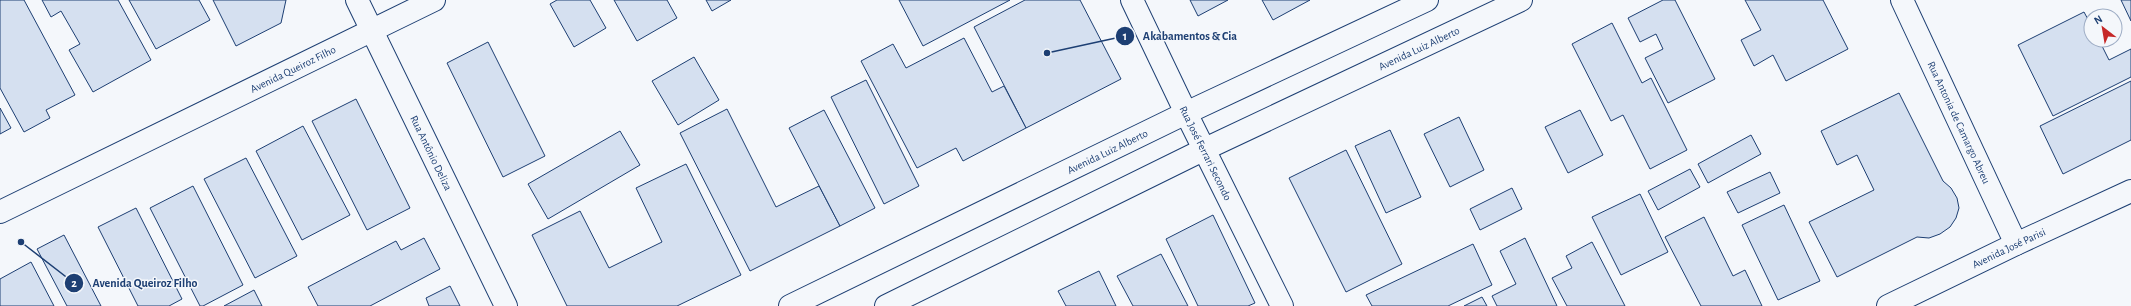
<svg xmlns="http://www.w3.org/2000/svg" width="2131" height="306" viewBox="0 0 2131 306" font-family="'Alegreya Sans',sans-serif">
	<rect width="100%" height="100%" fill="#f4f7fb"/>
	<g fill="#d5e0f0" stroke="#1d3f73">
		<polygon points="0,0 24,0 75,95 46,110 50,118 24,132 0,88"/>
		<polygon points="42,0 118,0 151,60 93,92 69,50 80,44 61,11 51,17"/>
		<polygon points="129,0 199,0 210,20 156,49"/>
		<polygon points="213,0 286,0 281,23 236,46"/>
		<polygon points="557,0 590,0 606,28 574,47 550,4"/>
		<polygon points="614,0 667,0 677,18 637,41"/>
		<polygon points="706,0 731,0 712,11"/>
		<polygon points="899,0 1010,0 923,46"/>
		<polygon points="1025,0 1080,0 1121,79 1026,128 974,27"/>
		<polygon points="1190,0 1228,0 1198,16"/>
		<polygon points="1262,0 1310,0 1273,20"/>
		<polygon points="1663,0 1675,0 1715,79 1668,103 1645,58 1663,49 1656,34 1640,42 1628,18"/>
		<polygon points="1745,0 1823,0 1848,49 1786,81 1773,55 1754,66 1741,40 1761,30"/>
		<polygon points="2121,0 2131,0 2131,21"/>
		<polygon points="2084,12 2091,25 2091,40 2099,40 2109,60 2131,49 2131,77 2053,116 2018,45"/>
		<polygon points="1612,23 1642,83 1651,78 1687,150 1650,169 1623,115 1611,121 1572,44"/>
		<polygon points="964,38 992,92 1004,86 1026,128 963,161 956,148 917,168 861,61 893,44 906,68"/>
		<polygon points="488,42 545,156 503,177 447,63"/>
		<polygon points="694,57 719,100 678,125 652,81"/>
		<polygon points="866,80 919,186 884,204 831,97"/>
		<polygon points="2131,81 2131,140 2063,174 2040,126"/>
		<polygon points="1899,93 1943,181 1951,188 1957,198 1959,208 1956,218 1950,227 1940,234 1929,238 1917,237 1837,277 1809,222 1874,190 1857,155 1837,165 1821,131"/>
		<polygon points="356,99 410,208 367,230 312,121"/>
		<polygon points="0,108 11,128 0,134"/>
		<polygon points="727,109 776,207 819,186 840,226 750,271 680,133"/>
		<polygon points="824,110 875,208 840,226 789,128"/>
		<polygon points="1580,110 1603,155 1568,173 1545,127"/>
		<polygon points="1459,117 1484,170 1450,187 1424,134"/>
		<polygon points="303,126 350,215 302,240 256,151"/>
		<polygon points="1390,130 1421,197 1386,213 1355,146"/>
		<polygon points="620,131 640,165 548,219 528,184"/>
		<polygon points="1751,135 1761,154 1708,183 1698,164"/>
		<polygon points="1346,150 1402,264 1346,292 1289,178"/>
		<polygon points="246,158 297,256 255,278 204,179"/>
		<polygon points="686,164 741,275 677,306 567,306 532,235 580,211 609,268 662,242 636,188"/>
		<polygon points="1690,169 1700,187 1658,210 1648,191"/>
		<polygon points="1770,172 1780,193 1738,213 1727,192"/>
		<polygon points="193,186 243,285 203,306 200,306 150,208"/>
		<polygon points="1512,188 1522,209 1480,230 1470,209"/>
		<polygon points="1640,194 1668,252 1621,275 1592,217"/>
		<polygon points="1784,205 1820,281 1778,300 1742,225"/>
		<polygon points="136,208 182,299 169,306 138,306 98,227"/>
		<polygon points="1213,215 1255,303 1248,306 1198,306 1166,239"/>
		<polygon points="1704,217 1733,276 1745,270 1762,306 1701,306 1665,237"/>
		<polygon points="64,235 101,306 67,306 37,249"/>
		<polygon points="424,238 440,269 370,306 318,306 308,287 396,241 401,250"/>
		<polygon points="1525,238 1557,306 1497,306 1492,296 1516,284 1500,251"/>
		<polygon points="1592,242 1625,306 1567,306 1552,278 1572,268 1566,256"/>
		<polygon points="1473,244 1492,285 1448,306 1372,306 1366,295"/>
		<polygon points="1161,254 1188,306 1133,306 1117,276"/>
		<polygon points="31,262 54,306 0,306 0,279"/>
		<polygon points="1099,271 1116,306 1066,306 1058,291"/>
		<polygon points="450,286 460,306 429,306 426,298"/>
		<polygon points="254,290 262,306 224,306"/>
		<polygon points="1482,297 1487,306 1464,306"/>
	</g>
	<g fill="none" stroke-linecap="round" stroke-linejoin="round">
		<g stroke="#1d3f73" stroke-width="24">
			<g id="street">
				<path id="s1" d="M 357,0 L 506,306"/>
				<path id="s2" d="M 1132,0 L 1186,113 L 1282,306"/>
				<path id="s3" d="M 1902,0 L 2016,244"/>
			</g>
		</g>
		<g stroke="#1d3f73" stroke-width="24">
			<g id="secondary">
				<path id="s4" d="M 0,212 L 434,0"/>
				<path id="s5" d="M 790,306 L 1186,113 L 1427,0"/>
				<path id="s6" d="M 886,306 L 1205,149 L 1521,0"/>
				<path id="s7" d="M 1888,306 L 2016,244 L 2131,191"/>
			</g>
		</g>
		<use href="#street" stroke="#f4f7fb" stroke-width="22"/>
		<use href="#secondary" stroke="#f4f7fb" stroke-width="22"/>
	</g>
	<g text-anchor="middle" stroke-width="3" stroke-linejoin="round" paint-order="stroke">
		<g font-size="11" fill="#1d3f73" stroke="#f4f7fb">
			<text dy="4" stroke="none"><textPath href="#s6" startOffset="592">Avenida Luiz Alberto</textPath></text>
			<text dy="4" stroke="none"><textPath href="#s4" startOffset="326">Avenida Queiroz Filho</textPath></text>
			<text dy="4" stroke="none"><textPath href="#s3" startOffset="135">Rua Antonia de Camargo Abreu</textPath></text>
			<text dy="4" stroke="none"><textPath href="#s5" startOffset="353">Avenida Luiz Alberto</textPath></text>
			<text dy="4" stroke="none"><textPath href="#s1" startOffset="170">Rua Antônio Deliza</textPath></text>
			<text dy="4" stroke="none"><textPath href="#s2" startOffset="170">Rua José Ferrari Secondo</textPath></text>
			<text dy="4" stroke="none"><textPath href="#s7" startOffset="134">Avenida José Parisi</textPath></text>
		</g>
	</g>
	<path fill="none" stroke="#1d3f73" stroke-width="1.5" d="M1047 53L1125 36M21 242L74 283"/>
	<g fill="#1d3f73" stroke="#f4f7fb" stroke-width="1.5">
		<circle cx="1047" cy="53" r="4"/>
		<circle cx="21" cy="242" r="4"/>
		<circle cx="1125" cy="36" r="10"/>
		<circle cx="74" cy="283" r="10"/>
	</g>
	<g font-size="12" text-anchor="middle" font-weight="bold" fill="#fff">
		<text x="1125" y="40">1</text>
		<text x="74" y="287">2</text>
	</g>
	<g font-size="12" text-anchor="middle" font-weight="bold" fill="#1d3f73" stroke="#f4f7fb" stroke-width="3" stroke-linejoin="round" paint-order="stroke">
		<text x="1190" y="40">Akabamentos &amp; Cia</text>
		<text x="145" y="287">Avenida Queiroz Filho</text>
	</g>
	<g transform="translate(2103 28) rotate(329)"><circle r="19" fill="#f4f7fb" stroke="#9eadc5"/>
	<path d="M0-3L7 15L0 10L-7 15Z" fill="#c62828"/>
	<text y="-6" font-size="11" font-weight="bold" text-anchor="middle" fill="#1d3f73">N</text>
	</g>
</svg>
